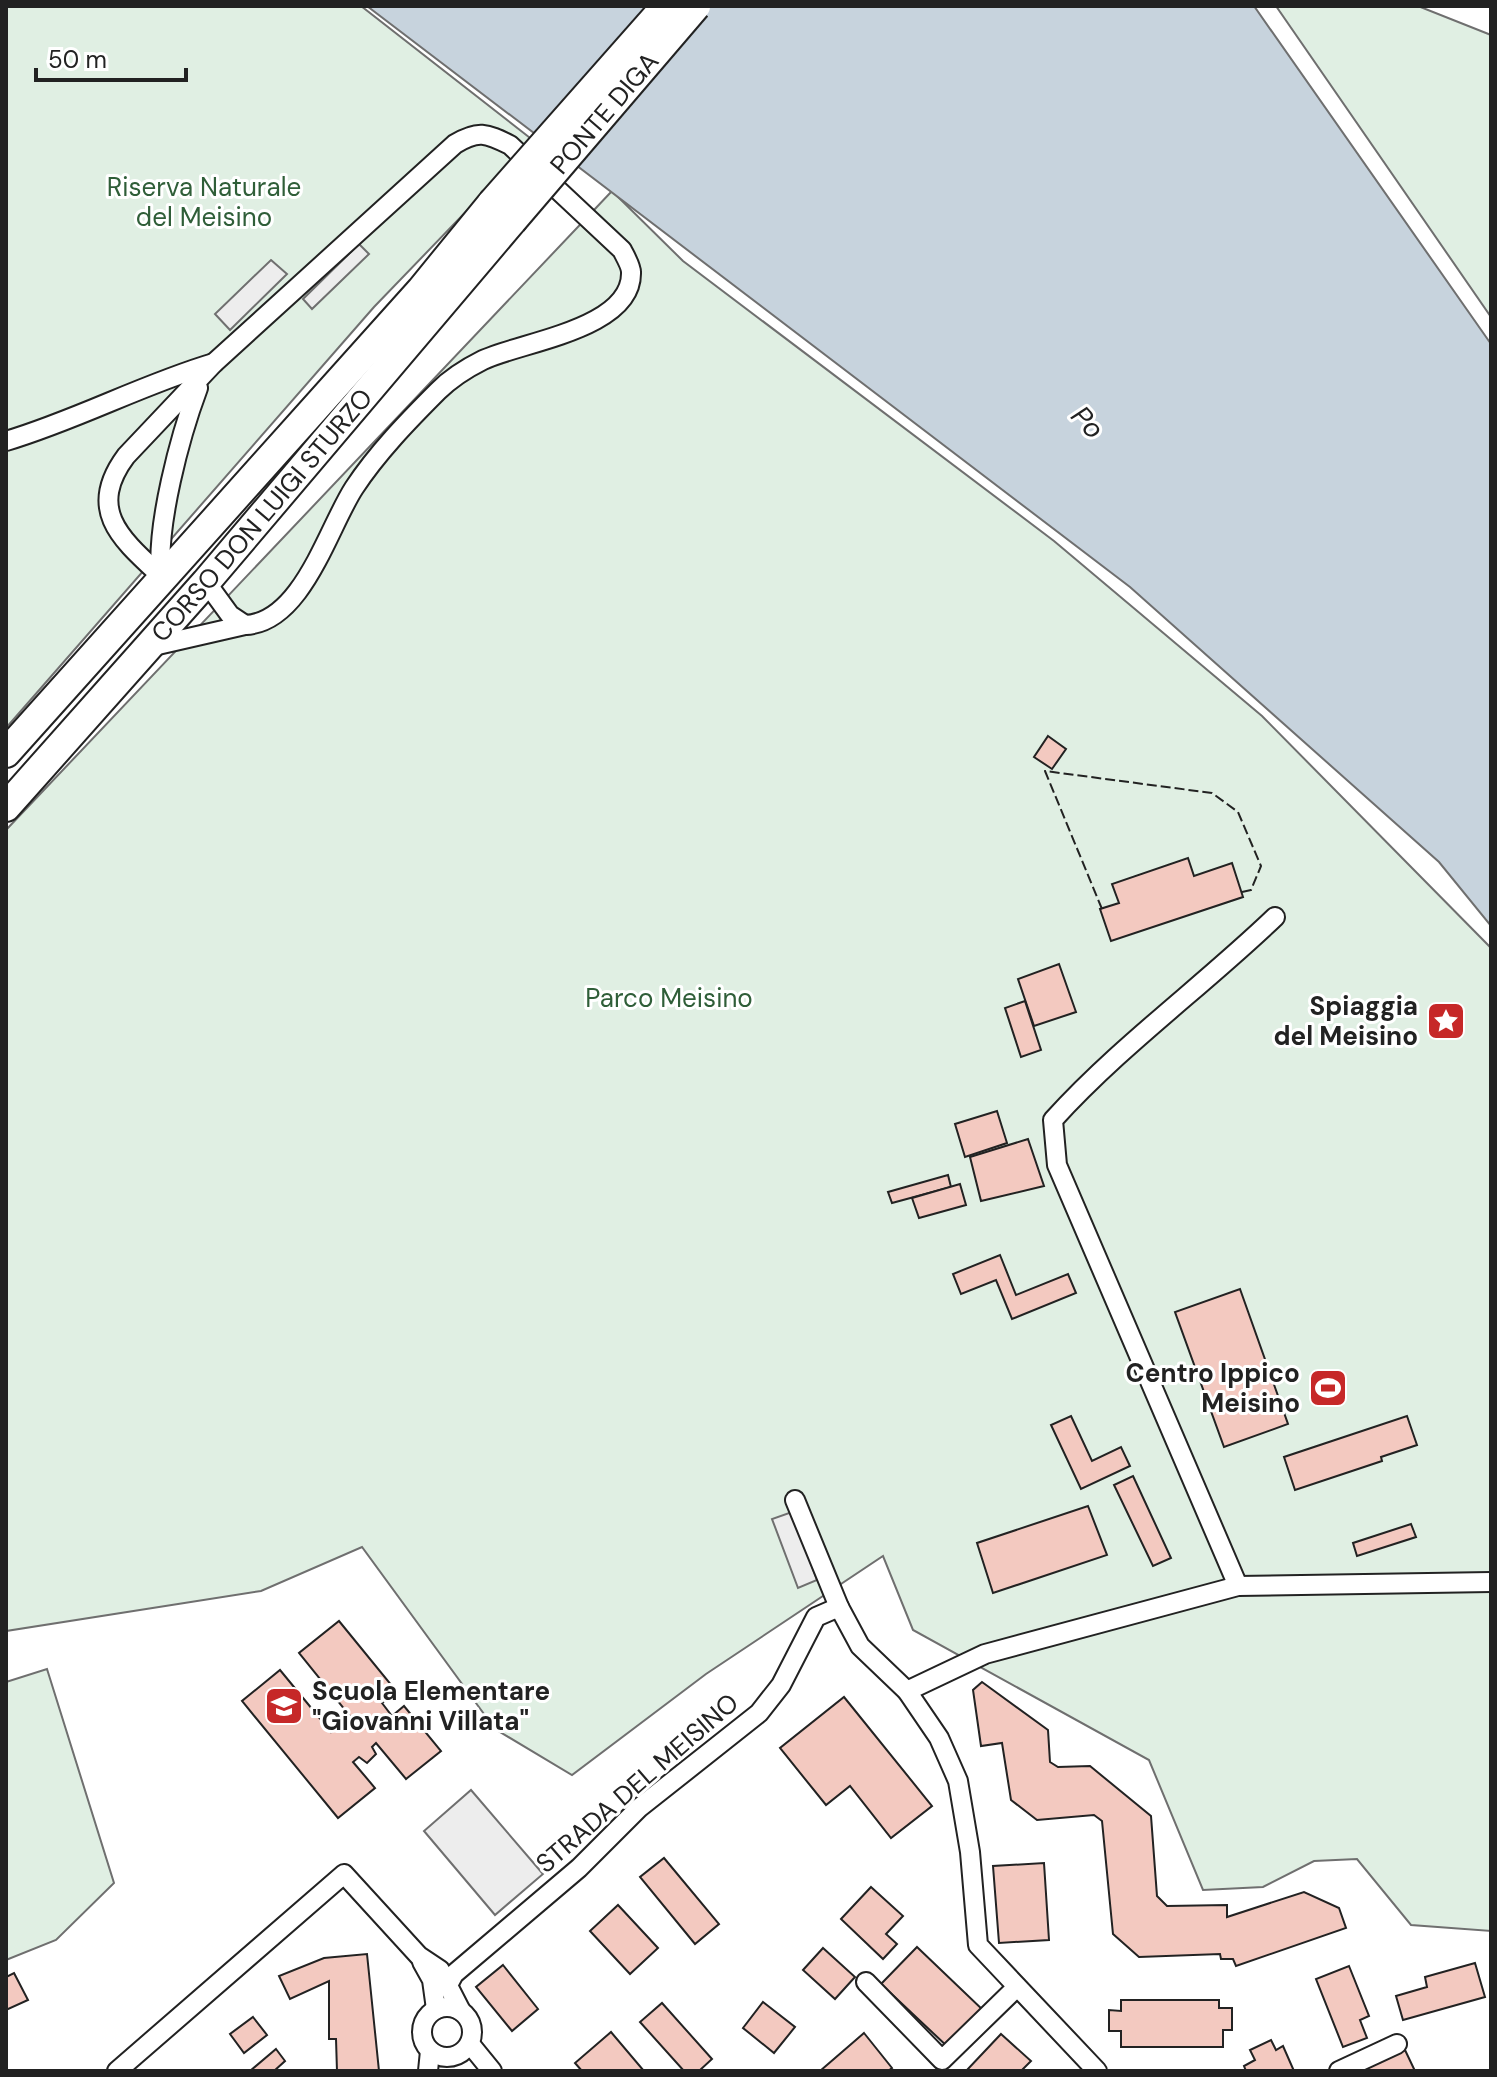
<svg xmlns="http://www.w3.org/2000/svg" width="1497" height="2077" viewBox="0 0 1497 2077" font-family="'DM Sans',sans-serif">
	<rect width="100%" height="100%" fill="#fff"/>
	<g fill="#e0efe3" stroke="#6f6f6f" stroke-width="2">
		<polygon points="6,6 361,6 534,141 374,307 6,728"/>
		<polygon points="1276,6 1418,6 1491,35 1491,317"/>
		<polygon points="612,191 683,261 1054,541 1262,716 1491,948 1491,1931 1411,1925 1357,1859 1314,1861 1263,1887 1203,1890 1149,1760 913,1630 883,1556 706,1674 572,1775 495,1729 362,1547 261,1591 6,1631 6,830"/>
		<polygon points="47,1669 114,1883 56,1940 6,1960 6,1682"/>
	</g>
	<g fill="#ededed" stroke="#6f6f6f" stroke-width="2">
		<polygon points="359,244 369,254 312,309 303,299"/>
		<polygon points="271,260 287,274 230,330 215,314"/>
		<polygon points="792,1512 817,1580 798,1588 772,1519"/>
		<polygon points="471,1790 543,1874 495,1915 424,1831"/>
	</g>
	<polygon fill="#c7d3dd" stroke="#6f6f6f" stroke-width="2" points="367,6 1254,6 1491,344 1491,926 1439,862 1130,587"/>
	<g fill="#f3c9c0" stroke="#222" stroke-width="2">
		<polygon points="1048,736 1066,749 1052,769 1034,757"/>
		<polygon points="1188,858 1194,876 1232,863 1243,897 1111,941 1100,909 1119,903 1112,884"/>
		<polygon points="1059,964 1076,1012 1034,1026 1018,979"/>
		<polygon points="1025,1001 1041,1050 1021,1057 1005,1008"/>
		<polygon points="997,1111 1007,1143 965,1157 955,1124"/>
		<polygon points="1028,1139 1044,1186 981,1201 970,1157"/>
		<polygon points="948,1175 951,1187 892,1203 888,1192"/>
		<polygon points="960,1184 966,1205 919,1218 912,1198"/>
		<polygon points="1000,1255 1016,1295 1068,1274 1076,1293 1012,1319 996,1280 961,1294 953,1274"/>
		<polygon points="1240,1289 1288,1424 1224,1447 1175,1312"/>
		<polygon points="1071,1416 1092,1461 1121,1447 1130,1466 1081,1489 1051,1425"/>
		<polygon points="1407,1416 1417,1445 1381,1457 1382,1461 1295,1490 1284,1457"/>
		<polygon points="1133,1476 1171,1558 1153,1566 1114,1485"/>
		<polygon points="1088,1506 1107,1555 993,1593 977,1543"/>
		<polygon points="1411,1524 1416,1537 1357,1556 1353,1543"/>
		<polygon points="339,1621 397,1692 382,1703 392,1716 404,1706 441,1751 406,1779 376,1743 372,1747 376,1754 367,1763 359,1757 353,1762 375,1788 338,1818 242,1701 280,1670 331,1732 350,1716 299,1653"/>
		<polygon points="982,1682 1048,1730 1050,1762 1058,1767 1090,1766 1151,1816 1157,1896 1167,1906 1227,1905 1227,1917 1304,1892 1339,1908 1346,1928 1236,1966 1233,1959 1221,1959 1220,1954 1139,1957 1113,1934 1102,1821 1094,1815 1037,1820 1011,1800 1002,1743 981,1746 973,1690"/>
		<polygon points="844,1697 932,1806 891,1838 850,1786 826,1805 780,1748"/>
		<polygon points="664,1858 719,1924 695,1944 640,1877"/>
		<polygon points="1044,1863 1049,1940 999,1943 993,1866"/>
		<polygon points="871,1887 903,1916 886,1934 897,1944 883,1959 841,1919"/>
		<polygon points="618,1905 658,1948 630,1974 590,1931"/>
		<polygon points="917,1947 985,2012 950,2049 881,1984"/>
		<polygon points="823,1948 855,1977 835,1999 803,1970"/>
		<polygon points="367,1954 379,2071 337,2071 336,2039 329,2039 329,1981 290,1999 279,1976 324,1958"/>
		<polygon points="1475,1963 1485,1997 1403,2020 1396,1996 1427,1987 1425,1977"/>
		<polygon points="503,1965 538,2009 512,2031 476,1987"/>
		<polygon points="1349,1966 1369,2016 1360,2020 1367,2038 1343,2047 1316,1979"/>
		<polygon points="14,1973 28,2000 6,2010 6,1977"/>
		<polygon points="1121,2000 1219,2000 1219,2008 1232,2008 1232,2030 1223,2030 1223,2047 1121,2047 1121,2031 1109,2031 1109,2010 1121,2011"/>
		<polygon points="763,2002 795,2027 774,2053 743,2028"/>
		<polygon points="662,2003 712,2059 699,2071 684,2071 640,2022"/>
		<polygon points="253,2017 267,2035 244,2053 230,2034"/>
		<polygon points="611,2032 644,2071 582,2071 575,2063"/>
		<polygon points="864,2033 892,2068 888,2071 820,2071"/>
		<polygon points="1001,2034 1031,2061 1021,2071 966,2071"/>
		<polygon points="1271,2040 1276,2050 1283,2046 1294,2071 1246,2071 1244,2066 1255,2060 1250,2050"/>
		<polygon points="276,2049 285,2061 274,2071 250,2071"/>
		<polygon points="1405,2050 1415,2071 1358,2071"/>
	</g>
	<g fill="none" stroke-linecap="round" stroke-linejoin="round">
		<g stroke="#222" stroke-width="22">
			<g id="street">
				<path d="M 6,441 C 77,420 143,384 214,363"/>
				<path d="M 161,576 C 121,539 86,510 126,456 L 214,363 L 455,144 C 478,130 486,133 510,145 L 622,250 C 625,256 631,266 631,272 C 633,329 521,342 483,360 C 467,368 450,379 438,391 C 408,421 377,453 354,488 C 328,528 302,623 245,625"/>
				<path d="M 161,576 C 156,525 180,436 198,388"/>
				<polyline points="149,647 245,625 230,615 206,582"/>
				<polyline points="795,1500 839,1607"/>
				<path d="M 1238,1586 L 1057,1165 L 1053,1120 C 1120,1046 1202,987 1275,917"/>
				<polyline points="907,1691 985,1654 1238,1586 1491,1582"/>
				<polyline points="422,1962 432,1980 436,2009"/>
				<polyline points="866,1982 942,2060 1017,1987"/>
				<polyline points="448,1985 454,1974 579,1868 639,1808 759,1713 781,1685 816,1617 839,1607 860,1646 907,1691 939,1738 958,1781 970,1852 978,1945 1097,2071"/>
				<circle cx="447" cy="2032" r="25"/>
				<polyline points="470,2044 492,2071"/>
				<polyline points="117,2071 344,1874 419,1956 440,1970 461,2011"/>
				<polyline points="428,2071 430,2051"/>
				<polyline points="1339,2071 1397,2044"/>
			</g>
		</g>
		<g stroke="#222" stroke-width="32">
			<g id="primary">
				<polyline points="6,753 421,290 492,203"/>
				<path id="s1" d="M 6,807 L 206,582 L 512,221"/>
			</g>
		</g>
		<use href="#street" stroke="#fff" stroke-width="18"/>
		<use href="#primary" stroke="#fff" stroke-width="28"/>
		<g stroke="#222" stroke-width="32" stroke-linecap="butt">
			<g id="primary-bridge">
				<polyline points="492,203 666,6"/>
				<path id="s2" d="M 512,221 L 696,6"/>
			</g>
		</g>
		<use href="#primary-bridge" stroke="#fff" stroke-width="28"/>
		<polyline stroke="#222" stroke-width="2" stroke-dasharray="10 4" stroke-linecap="butt" points="1102,909 1045,771 1212,793 1238,812 1261,866 1251,890 1242,892"/>
	</g>
	<defs>
		<g id="sight-square" transform="scale(2)"><rect x="-9" y="-9" width="18" height="18" rx="4" fill="#c62828" stroke="#fff"/><path d="M0-6L1.8-2.2L6-1.7L2.9 1.2L3.7 5.4L0 3.3L-3.7 5.4L-2.9 1.2L-6-1.7L-1.8-2.2Z" fill="#fff"/></g>
		<g id="stadium-square" transform="scale(2)"><rect x="-9" y="-9" width="18" height="18" rx="4" fill="#c62828" stroke="#fff"/><path d="M0-5a6.5 5 0 1 0 0 10a6.5 5 0 1 0 0-10ZM-3.5-1.8h7v3.6h-7Z" fill="#fff"/></g>
		<g id="school-square" transform="scale(2)"><rect x="-9" y="-9" width="18" height="18" rx="4" fill="#c62828" stroke="#fff"/><path d="M0-5L7-2L0 1L-7-2ZM-4 1L0 2.5L4 1V4Q0 6-4 4Z" fill="#fff"/></g>
	</defs>
	<g fill-rule="evenodd">
		<use href="#sight-square" x="1446" y="1021"/>
		<use href="#stadium-square" x="1328" y="1388"/>
		<use href="#school-square" x="284" y="1706"/>
	</g>
	<g text-anchor="middle" stroke-width="6" stroke-linejoin="round" paint-order="stroke">
		<g font-size="26" fill="#222" stroke="#fff">
			<text dy="9" stroke="none"><textPath href="#s2" startOffset="142">PONTE DIGA</textPath></text>
			<text dy="9" stroke="none"><textPath href="#s1" startOffset="388">CORSO DON LUIGI STURZO</textPath></text>
			<text transform="translate(637 1783) rotate(-41)" y="9">STRADA DEL MEISINO</text>
		</g>
		<g font-size="26" fill="#2f5e38" stroke="#fff">
			<text x="204" y="196">Riserva Naturale<tspan x="204" dy="30">del Meisino</tspan></text>
			<text x="669" y="1007">Parco Meisino</text>
		</g>
		<g font-size="26" font-weight="bold" fill="#222" stroke="#fff" text-anchor="end">
			<text x="1418" y="1015">Spiaggia<tspan x="1418" dy="30">del Meisino</tspan></text>
			<text x="1300" y="1382">Centro Ippico<tspan x="1300" dy="30">Meisino</tspan></text>
			<text x="312" y="1700" text-anchor="start">Scuola Elementare<tspan x="312" dy="30">"Giovanni Villata"</tspan></text>
		</g>
		<g font-size="28" font-style="italic" fill="#222" stroke="#fff">
			<text transform="translate(1088 422) rotate(47)" y="10">Po</text>
		</g>
	</g>
	<rect width="1497" height="2077" fill="none" stroke="#222222" stroke-width="16"/>
	<path d="M36 68v12h150v-12" fill="none" stroke="#222222" stroke-width="4"/>
	<text x="48" y="68" font-size="24" fill="#222222" stroke="#ffffff" stroke-width="6" paint-order="stroke">50 m</text>
</svg>
